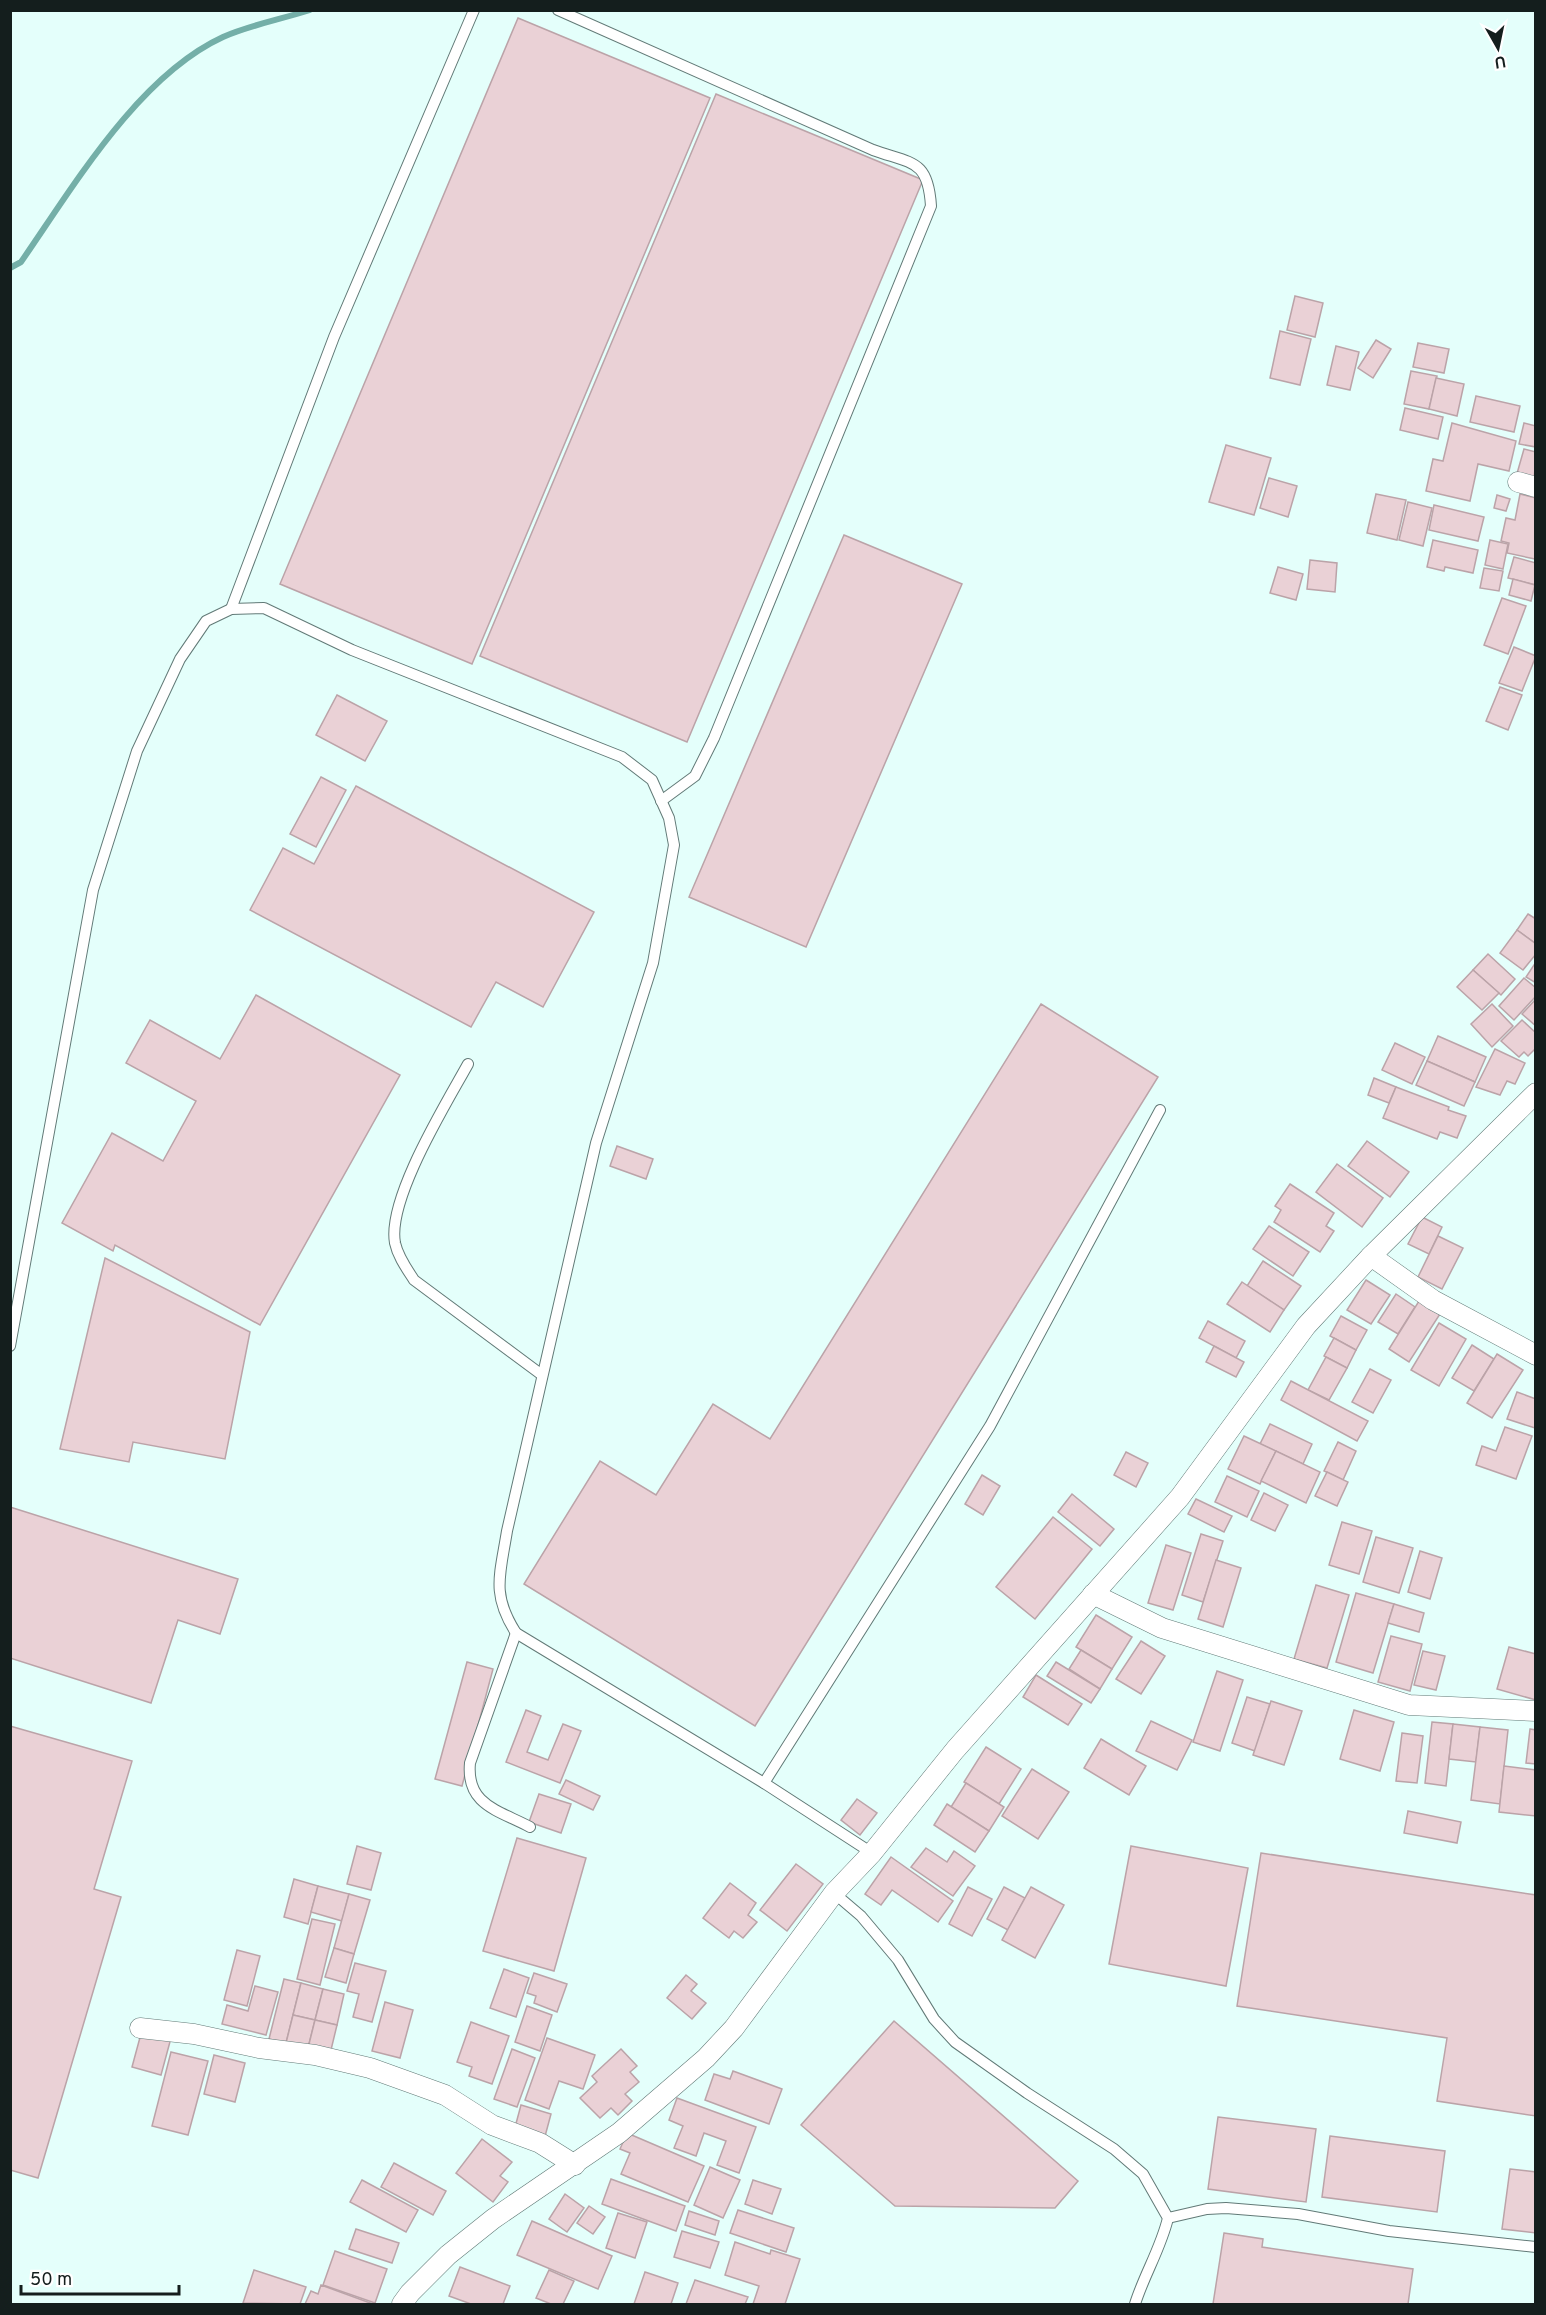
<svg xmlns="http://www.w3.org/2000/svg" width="1546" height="2315" viewBox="0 0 1546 2315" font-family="Overpass,sans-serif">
	<rect width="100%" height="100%" fill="#e4fffb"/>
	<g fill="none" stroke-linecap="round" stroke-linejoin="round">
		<path stroke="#74afa8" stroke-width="6" d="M 10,268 L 21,262 C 73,187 138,76 223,37 C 250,25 282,19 310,10"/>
	</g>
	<g fill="#ead1d6" stroke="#bba3a8" stroke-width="1.5">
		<polygon points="518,18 710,98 472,664 280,584"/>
		<polygon points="716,94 923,180 687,742 480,656"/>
		<polygon points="1295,296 1323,303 1315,337 1287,330"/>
		<polygon points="1280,331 1311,339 1300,385 1270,378"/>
		<polygon points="1376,340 1391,349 1373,378 1358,368"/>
		<polygon points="1418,343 1449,349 1444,373 1413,367"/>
		<polygon points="1336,346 1359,352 1350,390 1327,385"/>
		<polygon points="1411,371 1437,376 1429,409 1404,404"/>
		<polygon points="1436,378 1464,384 1457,416 1429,409"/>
		<polygon points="1476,396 1520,406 1514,432 1470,422"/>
		<polygon points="1405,408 1443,417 1438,439 1400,430"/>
		<polygon points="1452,423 1516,441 1509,471 1478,464 1470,501 1426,491 1433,459 1443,461"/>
		<polygon points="1524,423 1536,426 1536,447 1519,444"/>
		<polygon points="1226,445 1271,458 1254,515 1209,502"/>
		<polygon points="1524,449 1536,452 1534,482 1516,477"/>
		<polygon points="1269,478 1297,486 1288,517 1260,508"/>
		<polygon points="1376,494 1406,500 1397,540 1367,533"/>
		<polygon points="1520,494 1536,498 1535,559 1507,553 1509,543 1501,541 1506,518 1515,520"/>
		<polygon points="1497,495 1510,499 1506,511 1494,508"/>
		<polygon points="1408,502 1432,508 1423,546 1399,540"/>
		<polygon points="1434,505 1484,517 1478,541 1429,530"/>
		<polygon points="844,535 962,584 806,947 689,897"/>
		<polygon points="1433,540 1478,550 1473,573 1445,567 1444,571 1427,567"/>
		<polygon points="1490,540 1508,544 1503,569 1485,565"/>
		<polygon points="1514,557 1536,563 1536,585 1508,578"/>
		<polygon points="1310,560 1337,563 1335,592 1307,589"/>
		<polygon points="1278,567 1303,574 1296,600 1270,593"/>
		<polygon points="1484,568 1503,571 1499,591 1480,588"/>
		<polygon points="1513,579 1535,585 1531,601 1509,595"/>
		<polygon points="1502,598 1526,606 1508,654 1484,645"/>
		<polygon points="1514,647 1536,656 1522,691 1499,683"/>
		<polygon points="1500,687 1522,695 1508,730 1486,721"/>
		<polygon points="337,695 387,721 365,761 316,735"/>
		<polygon points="321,777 346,790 316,847 290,834"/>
		<polygon points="356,786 594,912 543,1007 496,982 471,1027 250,910 283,848 314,864"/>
		<polygon points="1528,914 1536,919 1535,943 1517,930"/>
		<polygon points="1517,930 1536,944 1536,954 1523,970 1500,953"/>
		<polygon points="1488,954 1515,979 1501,995 1473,970"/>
		<polygon points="1536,962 1536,983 1526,977"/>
		<polygon points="1473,970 1499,993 1482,1010 1457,987"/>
		<polygon points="1524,978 1536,988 1536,996 1514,1020 1499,1006"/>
		<polygon points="256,995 400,1075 260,1325 115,1245 113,1251 62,1223 112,1133 163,1161 196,1101 126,1063 150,1020 220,1059"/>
		<polygon points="1536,999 1536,1026 1522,1014"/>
		<polygon points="1041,1004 1158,1077 755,1726 524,1584 600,1461 656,1495 713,1404 770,1439"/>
		<polygon points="1492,1004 1513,1026 1492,1047 1471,1024"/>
		<polygon points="1522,1020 1536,1033 1536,1048 1528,1056 1524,1052 1519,1057 1501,1041"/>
		<polygon points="1438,1036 1486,1057 1475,1082 1427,1061"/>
		<polygon points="1395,1043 1425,1057 1412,1084 1382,1070"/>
		<polygon points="1495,1049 1525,1063 1515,1084 1507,1081 1500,1095 1476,1087"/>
		<polygon points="1427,1061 1475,1082 1464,1106 1416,1085"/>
		<polygon points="1374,1078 1396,1087 1389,1103 1368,1095"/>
		<polygon points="1396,1087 1449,1107 1448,1110 1466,1116 1457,1138 1440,1132 1437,1139 1383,1118"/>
		<polygon points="1367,1141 1409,1172 1390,1197 1348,1166"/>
		<polygon points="617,1146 653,1159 646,1179 610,1166"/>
		<polygon points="1337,1164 1383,1198 1362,1227 1316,1192"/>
		<polygon points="1290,1184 1334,1213 1326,1226 1334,1231 1320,1252 1274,1222 1281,1210 1275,1206"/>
		<polygon points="1422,1217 1442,1227 1429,1254 1408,1244"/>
		<polygon points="1269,1226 1309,1252 1293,1276 1253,1249"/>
		<polygon points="1438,1236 1463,1248 1442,1289 1418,1277"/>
		<polygon points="105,1258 250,1332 225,1459 133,1442 129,1462 60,1449"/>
		<polygon points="1263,1261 1301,1286 1284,1310 1247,1286"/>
		<polygon points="1366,1280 1390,1295 1371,1324 1347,1310"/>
		<polygon points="1242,1282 1284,1310 1270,1332 1227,1304"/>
		<polygon points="1396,1294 1415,1307 1398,1334 1378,1322"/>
		<polygon points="1419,1301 1440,1314 1409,1362 1389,1349"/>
		<polygon points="1341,1316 1367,1330 1356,1350 1330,1336"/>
		<polygon points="1208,1321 1245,1341 1236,1358 1199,1338"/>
		<polygon points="1439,1323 1466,1339 1439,1386 1411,1370"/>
		<polygon points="1334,1338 1356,1350 1347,1368 1324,1356"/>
		<polygon points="1472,1345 1494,1359 1474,1391 1452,1378"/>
		<polygon points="1214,1346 1244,1362 1236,1377 1206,1362"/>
		<polygon points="1497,1354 1523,1370 1492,1418 1467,1403"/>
		<polygon points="1326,1357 1347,1368 1329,1400 1308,1390"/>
		<polygon points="1370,1369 1391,1380 1373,1413 1352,1402"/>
		<polygon points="1291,1381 1368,1421 1357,1441 1281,1400"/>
		<polygon points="1517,1392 1536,1399 1535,1428 1507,1419"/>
		<polygon points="1270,1424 1312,1444 1303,1464 1260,1444"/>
		<polygon points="1505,1427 1532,1436 1516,1479 1476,1465 1482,1446 1496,1451"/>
		<polygon points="1244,1436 1276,1451 1260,1484 1228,1469"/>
		<polygon points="1338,1442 1356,1451 1343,1480 1324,1471"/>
		<polygon points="1276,1451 1320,1472 1306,1503 1261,1481"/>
		<polygon points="1126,1452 1148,1463 1136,1487 1114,1475"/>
		<polygon points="1327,1472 1348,1482 1337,1506 1315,1496"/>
		<polygon points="982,1475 1000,1486 983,1515 965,1504"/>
		<polygon points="1227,1476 1259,1491 1247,1517 1215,1502"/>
		<polygon points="1264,1493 1288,1505 1275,1531 1251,1520"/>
		<polygon points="1072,1494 1114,1529 1100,1546 1058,1512"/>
		<polygon points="1196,1499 1232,1516 1224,1532 1188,1514"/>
		<polygon points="10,1507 238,1579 220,1634 178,1620 151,1703 10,1658"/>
		<polygon points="1053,1517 1092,1549 1035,1619 996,1587"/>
		<polygon points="1342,1522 1372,1531 1359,1574 1329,1565"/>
		<polygon points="1201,1534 1223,1541 1203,1602 1182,1595"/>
		<polygon points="1376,1537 1413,1548 1399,1593 1363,1582"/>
		<polygon points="1166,1545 1191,1553 1173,1610 1148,1603"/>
		<polygon points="1420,1551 1442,1558 1430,1599 1408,1592"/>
		<polygon points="1216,1560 1241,1568 1223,1627 1198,1619"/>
		<polygon points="1316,1585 1349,1595 1327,1668 1294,1659"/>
		<polygon points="1356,1593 1394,1604 1373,1673 1336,1662"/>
		<polygon points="1394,1604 1424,1613 1419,1632 1388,1623"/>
		<polygon points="1096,1615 1132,1637 1112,1669 1076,1647"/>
		<polygon points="1391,1636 1422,1644 1410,1691 1378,1682"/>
		<polygon points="1141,1641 1165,1656 1141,1694 1116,1679"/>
		<polygon points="1509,1647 1536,1654 1536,1700 1497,1689"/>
		<polygon points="1081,1650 1112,1669 1100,1689 1069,1669"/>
		<polygon points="1423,1651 1445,1656 1436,1690 1414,1685"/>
		<polygon points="467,1662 493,1669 462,1786 435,1779"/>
		<polygon points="1056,1662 1100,1689 1091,1703 1047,1676"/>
		<polygon points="1217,1671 1243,1680 1220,1751 1193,1742"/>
		<polygon points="1036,1675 1082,1704 1068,1725 1023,1697"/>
		<polygon points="1247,1697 1270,1704 1255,1751 1232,1743"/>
		<polygon points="1271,1701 1302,1711 1284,1765 1253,1755"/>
		<polygon points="526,1710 541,1716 527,1752 548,1760 563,1724 581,1731 560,1783 506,1762"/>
		<polygon points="1354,1710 1394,1722 1380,1771 1340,1759"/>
		<polygon points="1151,1721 1192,1740 1177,1770 1136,1751"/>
		<polygon points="1432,1722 1453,1724 1446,1786 1425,1783"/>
		<polygon points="1453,1724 1480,1727 1476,1762 1449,1759"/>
		<polygon points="10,1726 132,1761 94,1889 121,1897 38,2178 10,2170"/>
		<polygon points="1480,1727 1508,1730 1500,1804 1471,1800"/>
		<polygon points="1530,1729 1536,1730 1536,1764 1526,1763"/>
		<polygon points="1402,1733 1423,1736 1417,1783 1396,1781"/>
		<polygon points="1101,1739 1146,1766 1129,1795 1084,1768"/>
		<polygon points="986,1747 1021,1769 999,1804 964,1782"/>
		<polygon points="1504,1766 1536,1770 1536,1816 1499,1812"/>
		<polygon points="1032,1769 1069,1792 1038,1839 1002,1816"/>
		<polygon points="566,1780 600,1796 593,1810 559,1794"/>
		<polygon points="966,1783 1004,1807 989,1831 951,1807"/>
		<polygon points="539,1794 571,1804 561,1833 529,1822"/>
		<polygon points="857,1799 877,1813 860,1835 841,1820"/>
		<polygon points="947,1804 989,1831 975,1852 934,1825"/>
		<polygon points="1408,1811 1461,1822 1457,1843 1404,1833"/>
		<polygon points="517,1838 586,1858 554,1971 483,1951"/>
		<polygon points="357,1846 381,1853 371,1890 347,1884"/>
		<polygon points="1131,1846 1248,1868 1226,1986 1109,1964"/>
		<polygon points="926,1848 947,1862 954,1851 975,1866 953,1896 911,1867"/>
		<polygon points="1261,1853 1536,1895 1536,2116 1437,2101 1447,2038 1237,2006"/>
		<polygon points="891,1857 953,1901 938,1922 892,1890 881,1905 865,1894"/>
		<polygon points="796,1864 823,1884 787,1931 760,1910"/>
		<polygon points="294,1879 318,1886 308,1924 284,1917"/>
		<polygon points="730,1883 756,1903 748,1915 757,1922 743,1938 734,1931 729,1938 703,1918"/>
		<polygon points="318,1886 349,1894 342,1921 311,1912"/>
		<polygon points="968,1887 992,1899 972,1936 949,1924"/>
		<polygon points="1004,1887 1025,1898 1008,1930 987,1919"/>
		<polygon points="1031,1887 1064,1905 1035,1958 1002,1940"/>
		<polygon points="349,1894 370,1900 354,1954 334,1948"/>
		<polygon points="312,1919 335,1924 320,1985 297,1979"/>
		<polygon points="334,1948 354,1954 346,1983 325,1977"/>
		<polygon points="237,1950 260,1956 247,2006 224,2000"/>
		<polygon points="355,1963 386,1971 372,2022 353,2017 359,1994 347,1991"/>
		<polygon points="504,1969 529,1978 516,2017 490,2008"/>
		<polygon points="534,1973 567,1984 557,2012 534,2003 536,1996 527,1993"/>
		<polygon points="686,1975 697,1984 691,1991 706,2003 692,2019 667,1998"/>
		<polygon points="284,1979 301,1983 286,2043 269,2039"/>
		<polygon points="301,1983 323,1989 315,2020 293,2015"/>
		<polygon points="255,1986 278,1992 266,2035 222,2024 227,2005 248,2011"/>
		<polygon points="323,1989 344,1994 337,2025 315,2020"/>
		<polygon points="385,2002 413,2010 400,2058 372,2051"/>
		<polygon points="527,2006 552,2015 540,2051 515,2042"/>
		<polygon points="293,2015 315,2020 308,2048 286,2043"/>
		<polygon points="315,2020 337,2025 330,2054 308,2048"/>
		<polygon points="894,2021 1078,2181 1055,2208 895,2206 801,2125"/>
		<polygon points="471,2022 509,2036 492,2084 469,2076 472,2067 457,2062"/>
		<polygon points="142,2030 171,2038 161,2075 132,2067"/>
		<polygon points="547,2038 595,2055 583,2089 559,2081 549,2109 525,2100"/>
		<polygon points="512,2049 535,2058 517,2107 494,2099"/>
		<polygon points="621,2049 637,2066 630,2072 639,2082 625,2094 632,2101 618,2115 611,2108 600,2118 580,2098 597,2082 592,2076"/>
		<polygon points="171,2052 208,2061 188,2135 152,2126"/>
		<polygon points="214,2055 245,2063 235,2102 204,2094"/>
		<polygon points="733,2071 782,2089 769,2124 705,2100 714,2074 730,2079"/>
		<polygon points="677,2098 756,2127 739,2173 717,2165 726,2141 704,2133 696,2156 674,2148 683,2126 669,2120"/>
		<polygon points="521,2105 551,2114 544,2140 514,2131"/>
		<polygon points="1218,2117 1316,2129 1306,2202 1208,2189"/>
		<polygon points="627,2133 704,2166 688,2202 621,2174 630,2153 620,2149"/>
		<polygon points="1330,2136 1445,2151 1437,2212 1322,2197"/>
		<polygon points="482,2139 512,2162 500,2176 508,2182 493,2202 456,2173"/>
		<polygon points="394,2163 446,2191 433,2215 381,2187"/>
		<polygon points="710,2167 740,2180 723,2218 694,2205"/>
		<polygon points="1510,2169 1536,2172 1536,2233 1502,2229"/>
		<polygon points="611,2179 685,2206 676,2231 602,2204"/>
		<polygon points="362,2180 418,2210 406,2232 350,2202"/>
		<polygon points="753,2180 781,2189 772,2214 745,2204"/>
		<polygon points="565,2194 584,2208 567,2232 549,2219"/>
		<polygon points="589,2206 605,2217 593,2234 577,2223"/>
		<polygon points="738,2210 794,2228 786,2252 730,2233"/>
		<polygon points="689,2211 719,2221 715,2235 685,2225"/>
		<polygon points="618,2213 647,2222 635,2258 606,2248"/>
		<polygon points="532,2221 612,2256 598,2289 517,2255"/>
		<polygon points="356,2229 399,2243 392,2263 349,2249"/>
		<polygon points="682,2231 719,2242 710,2268 674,2257"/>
		<polygon points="1224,2233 1263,2239 1262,2247 1413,2269 1408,2304 1213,2304"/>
		<polygon points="735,2242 770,2254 771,2250 800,2259 785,2304 753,2304 759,2286 725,2275"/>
		<polygon points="335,2251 387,2269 375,2303 323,2285"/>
		<polygon points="460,2267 510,2286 503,2304 471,2304 449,2296"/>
		<polygon points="254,2270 306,2287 300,2304 243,2303"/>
		<polygon points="549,2270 574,2281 563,2304 551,2304 536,2298"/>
		<polygon points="645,2272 678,2283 671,2304 634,2304"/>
		<polygon points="695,2280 748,2297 745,2304 686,2304"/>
		<polygon points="321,2285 373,2304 305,2304 311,2291 318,2294"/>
	</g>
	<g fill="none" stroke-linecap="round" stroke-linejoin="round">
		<g stroke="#627a77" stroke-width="12">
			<g id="lane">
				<path d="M 558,10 L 873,150 C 912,164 928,159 931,206 L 714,738 L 695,776 L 661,801"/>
				<polyline points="231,609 334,337 474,10"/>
				<path d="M 468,1064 C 446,1104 387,1199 395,1243 C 398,1257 407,1269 414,1280 L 542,1375"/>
				<path d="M 10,1346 L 93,890 L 137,751 L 180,659 L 206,621 L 231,609 L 264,608 L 352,650 L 622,757 L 652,780 L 669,818 L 674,845 L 653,963 L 596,1143 L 507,1531 C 500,1575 491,1594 516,1633 L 764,1783 L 872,1853"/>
				<path d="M 516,1633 L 470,1763 C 466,1805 498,1810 530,1827"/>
				<polyline points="764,1783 990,1426 1160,1110"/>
				<path d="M 834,1893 L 861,1916 L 898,1960 L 934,2019 L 955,2042 L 1027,2093 L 1114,2149 L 1143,2174 L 1168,2218 C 1161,2248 1144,2275 1135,2304"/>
				<polyline points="1168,2218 1207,2209 1226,2208 1298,2214 1389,2231 1536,2247"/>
			</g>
		</g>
		<g stroke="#627a77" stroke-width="21">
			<g id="street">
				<polyline points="1518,482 1536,487"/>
				<polyline points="1371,1256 1433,1300 1536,1355"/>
				<polyline points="1093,1594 1162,1628 1409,1705 1536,1711"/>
				<polyline points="140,2028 194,2034 259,2048 315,2055 370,2068 445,2095 492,2125 540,2143 575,2165"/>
				<polyline points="402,2304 410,2293 448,2255 493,2219 619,2133 706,2058 734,2028 834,1893 872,1853 955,1750 1180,1497 1306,1326 1371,1256 1536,1093"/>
			</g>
		</g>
		<use href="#lane" stroke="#fff" stroke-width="10"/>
		<use href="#street" stroke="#fff" stroke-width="20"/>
	</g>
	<rect width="1546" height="2315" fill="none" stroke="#141e1d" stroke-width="24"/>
	<g transform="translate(1498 48) rotate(171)" stroke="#ffffff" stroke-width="4.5" paint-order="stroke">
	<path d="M0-4.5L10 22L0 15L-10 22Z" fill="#141e1d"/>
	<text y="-9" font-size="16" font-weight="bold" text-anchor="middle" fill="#141e1d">U</text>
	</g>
	<path d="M21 2285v9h158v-9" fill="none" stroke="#141e1d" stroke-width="3"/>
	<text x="30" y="2285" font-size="18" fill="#141e1d" stroke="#ffffff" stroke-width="4.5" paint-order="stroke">50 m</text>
</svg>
